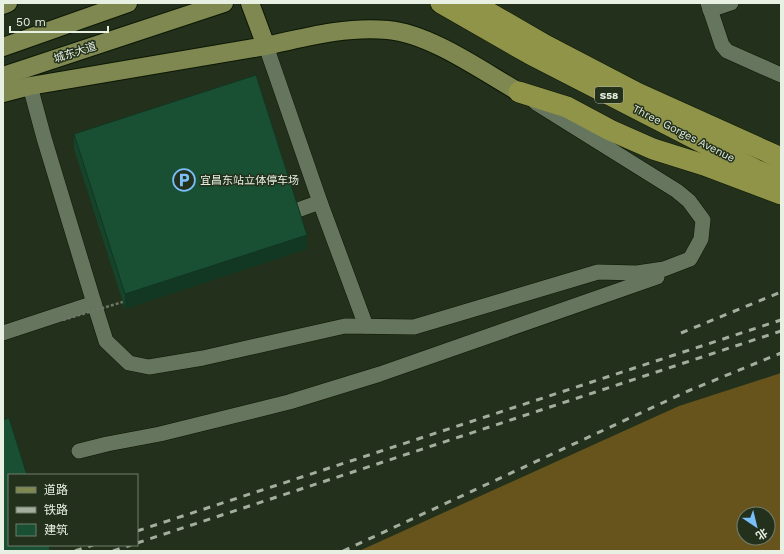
<svg xmlns="http://www.w3.org/2000/svg" width="784" height="554" viewBox="0 0 784 554" font-family="'Work Sans','Noto Sans SC',sans-serif">
	<rect width="100%" height="100%" fill="#23301b"/>
	<path fill="#67541d" fill-rule="evenodd" d="M 781,373 L 781,551 L 359,551 L 679,406 ZM 744,514 L 768,514 L 768,538 L 744,538 Z"/>
	<g fill="none" stroke-linecap="round" stroke-linejoin="round">
		<g stroke="#0c1704" stroke-width="16">
			<g id="minor">
				<polyline points="708,3 722,45 727,51 781,75"/>
				<polyline points="710,10 731,3"/>
				<polyline points="266,46 320,202 366,326"/>
				<polyline points="295,211 320,202"/>
				<polyline points="94,303 106,341 129,363 149,367 203,358 345,326 414,327 598,272 637,273 664,269 690,259 701,239 703,220 689,201 677,191 536,103"/>
				<polyline points="3,333 94,303 44,138 30,86"/>
				<polyline points="79,451 107,444 160,434 289,402 380,374 657,277"/>
			</g>
		</g>
		<g stroke="#0c1704" stroke-width="20">
			<g id="major">
				<polyline points="3,5 8,3"/>
				<path d="M 266,46 C 306,37 347,26 388,30 C 431,34 482,71 519,92"/>
				<polyline points="3,47 128,3"/>
				<polyline points="3,76 224,3"/>
				<polyline points="3,93 30,86 266,46 250,3"/>
			</g>
		</g>
		<g stroke="#0c1704" stroke-width="22">
			<g id="highway">
				<polyline points="441,3 532,55 758,171 781,179"/>
				<polyline points="472,3 545,45 637,93 781,158"/>
				<polyline points="519,92 567,107 610,130 653,149 704,165 781,194"/>
			</g>
		</g>
		<use href="#minor" stroke="#66755d" stroke-width="15"/>
		<use href="#major" stroke="#7f8851" stroke-width="18"/>
		<use href="#highway" stroke="#909449" stroke-width="21"/>
		<g stroke="#a4ae9e" stroke-width="3" stroke-dasharray="7 7" stroke-linecap="butt">
			<polyline points="681,333 781,292"/>
			<polyline points="137,531 781,320"/>
			<polyline points="137,543 781,331"/>
			<polyline points="75,551 93,545"/>
			<polyline points="113,551 131,545"/>
			<polyline points="343,551 688,391 781,353"/>
		</g>
		<polyline stroke="#6c7765" stroke-width="2.5" stroke-dasharray="3 2" stroke-linecap="butt" points="63,320 126,301"/>
	</g>
	<polygon fill="#16442b" points="74,134 307,249 125,309 74,149"/>
	<polygon fill="#123723" points="307,235 307,249 125,309 125,294"/>
	<g fill="#194f32" stroke="#123723">
		<polygon points="256,75 307,235 125,294 74,134"/>
		<polygon points="9,418 27,475 9,475 9,545 49,545 50,551 3,551 3,420"/>
	</g>
	<defs>
		<g id="parking-ring" transform="scale(1.15)"><circle r="9.5" fill="#23301b" stroke="#7abff8" stroke-width="1.5"/><path d="M-3.5-5.5H1a3.5 3.5 0 0 1 0 7H-1V5.5H-3.5ZM-1-3.4V-.6H.8a1.4 1.4 0 0 0 0-2.8Z" fill="#7abff8"/></g>
	</defs>
	<g fill-rule="evenodd">
		<use href="#parking-ring" x="184" y="180"/>
	</g>
	<g text-anchor="middle" stroke-width="3" stroke-linejoin="round" paint-order="stroke">
		<rect fill="#23301b" stroke="#acb6a6" stroke-width="1" x="595" y="87" width="28" height="16" rx="3"/>
		<g font-size="10" font-weight="bold" fill="#e7f0e2">
			<text x="609" y="99">S58</text>
		</g>
		<g font-size="11" fill="#e7f0e2" stroke="#23301b">
			<text transform="translate(75 52) rotate(-18)" y="4">城东大道</text>
			<text transform="translate(684 133) rotate(27)" y="4">Three Gorges Avenue</text>
		</g>
		<g font-size="11" fill="#e7f0e2" stroke="#23301b" text-anchor="start">
			<text x="200" y="184">宜昌东站立体停车场</text>
		</g>
	</g>
	<rect width="784" height="554" fill="none" stroke="#e7f0e2" stroke-width="8"/>
	<rect x="8" y="474" width="130" height="72" fill="#23301b" stroke="#717d6b"/>
	<rect x="16" y="487" width="20" height="6" fill="#7f8851" stroke="#717d6b"/>
	<text x="44" y="494" font-size="12" fill="#e7f0e2">道路</text>
	<rect x="16" y="507" width="20" height="6" fill="#a4ae9e" stroke="#717d6b"/>
	<text x="44" y="514" font-size="12" fill="#e7f0e2">铁路</text>
	<rect x="16" y="524" width="20" height="12" fill="#194f32" stroke="#717d6b"/>
	<text x="44" y="534" font-size="12" fill="#e7f0e2">建筑</text>
	<g transform="translate(756 526) rotate(145)"><circle r="19" fill="#23301b" stroke="#717d6b"/>
	<path d="M0-3L7 15L0 10L-7 15Z" fill="#7abff8"/>
	<text y="-6" font-size="11" font-weight="bold" text-anchor="middle" fill="#e7f0e2">北</text>
	</g>
	<path d="M10 26v6h98v-6" fill="none" stroke="#e7f0e2" stroke-width="2"/>
	<text x="16" y="26" font-size="12" fill="#e7f0e2" stroke="#23301b" stroke-width="3" paint-order="stroke">50 m</text>
</svg>
